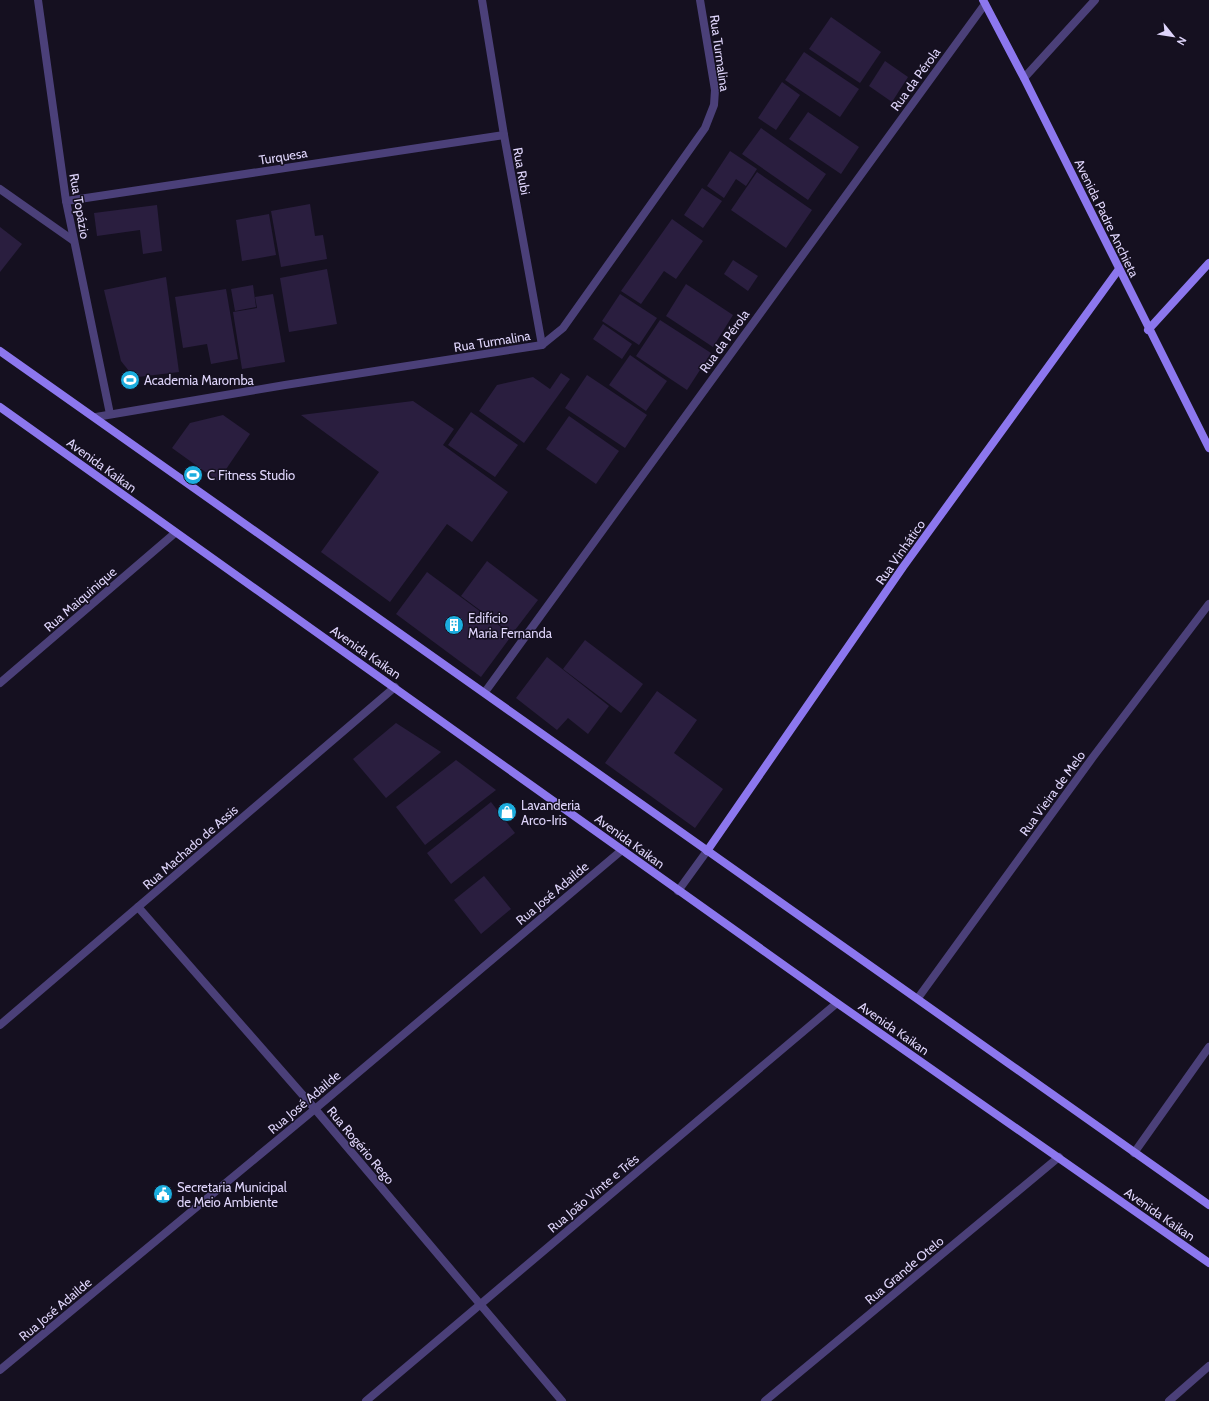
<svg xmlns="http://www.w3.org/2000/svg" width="1209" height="1401" viewBox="0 0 1209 1401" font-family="Cabin,sans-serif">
	<rect width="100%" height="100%" fill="#151020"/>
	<g fill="#2a1e3f">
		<polygon points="831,17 881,52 860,83 809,49"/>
		<polygon points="804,52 859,89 840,117 785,80"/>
		<polygon points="885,61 908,77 892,102 869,86"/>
		<polygon points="782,82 800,95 776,130 758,118"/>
		<polygon points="808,112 859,147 841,174 789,139"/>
		<polygon points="761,128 826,174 808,200 742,154"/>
		<polygon points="730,151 757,169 746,186 736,179 724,198 707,186"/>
		<polygon points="757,172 812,210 786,248 731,210"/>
		<polygon points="702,188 722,201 703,228 684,215"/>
		<polygon points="310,204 315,236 323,235 327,259 281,267 271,211"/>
		<polygon points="157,205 162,251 143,254 140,230 97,236 94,213"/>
		<polygon points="269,214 276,255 242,261 236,220"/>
		<polygon points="672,219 703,241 676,279 664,271 641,304 621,291"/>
		<polygon points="0,227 22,244 0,272"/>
		<polygon points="733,260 758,276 748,291 724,274"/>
		<polygon points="327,269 337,324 289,332 280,278"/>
		<polygon points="166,277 179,372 138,377 129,371 121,361 104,290"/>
		<polygon points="686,284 733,315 713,347 666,316"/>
		<polygon points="253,285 256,307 235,311 231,289"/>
		<polygon points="226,289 238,359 211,364 207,344 183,348 175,297"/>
		<polygon points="273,294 285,362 242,369 233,312 257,308 255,297"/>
		<polygon points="620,294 657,318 639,345 602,321"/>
		<polygon points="660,320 711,353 687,390 636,356"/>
		<polygon points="603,324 632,344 622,359 593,339"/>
		<polygon points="630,355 667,381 646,411 609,385"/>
		<polygon points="561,373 570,379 524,443 479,411 497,385 533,377 550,389"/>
		<polygon points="587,375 647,415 625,448 565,408"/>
		<polygon points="413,401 454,429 443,445 508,492 472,542 447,524 390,602 321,552 379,472 301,415"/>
		<polygon points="471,412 518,445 495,477 448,445"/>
		<polygon points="223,415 250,434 218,481 172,448 190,423"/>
		<polygon points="569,416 619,451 596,484 546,449"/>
		<polygon points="487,561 538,600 512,634 461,596"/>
		<polygon points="427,572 512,635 481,677 396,614"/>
		<polygon points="585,640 643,684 621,713 563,669"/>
		<polygon points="547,657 609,706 588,734 568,718 557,730 516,698"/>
		<polygon points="657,691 697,720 674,753 723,789 695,828 605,763"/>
		<polygon points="396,723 441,752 386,798 353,759"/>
		<polygon points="456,760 496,790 425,845 396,807"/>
		<polygon points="491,802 515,833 451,884 427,853"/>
		<polygon points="484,876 511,909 481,934 454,900"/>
	</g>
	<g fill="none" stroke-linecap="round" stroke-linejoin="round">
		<g stroke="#4b4079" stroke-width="8">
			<polyline points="38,0 66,201 110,414"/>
			<polyline points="482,0 504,135 542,345"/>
			<polyline points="1024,78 1095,0"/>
			<polyline points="0,189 74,241"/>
			<polyline points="66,201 504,135"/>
			<polyline points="96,417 285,385 542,345 563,328 705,128 714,105 715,90 700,0"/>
			<polyline points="0,683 175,533"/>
			<polyline points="485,692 985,4"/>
			<polyline points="678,891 707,851"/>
			<polyline points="138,907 315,1109 562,1401"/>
			<polyline points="918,998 1093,757 1209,604"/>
			<polyline points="0,1025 395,687"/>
			<polyline points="1134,1153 1209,1047"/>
			<polyline points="0,1370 315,1109 622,850"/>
			<polyline points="366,1401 837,1003"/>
			<polyline points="765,1401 1059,1157"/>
			<polyline points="1169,1401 1209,1366"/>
		</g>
		<g stroke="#8c77ee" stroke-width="8">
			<polyline points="983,0 1024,78 1209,448"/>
			<polyline points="1148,330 1209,263"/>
			<polyline points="0,351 1209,1205"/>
			<polyline points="0,407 837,1003 1209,1263"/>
			<polyline points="707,851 903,567 1119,269"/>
		</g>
	</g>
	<defs>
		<g id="stadium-disc" transform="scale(1)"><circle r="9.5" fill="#1cadde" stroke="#151020"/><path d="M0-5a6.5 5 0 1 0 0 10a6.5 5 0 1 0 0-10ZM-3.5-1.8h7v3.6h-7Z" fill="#fff"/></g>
		<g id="building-disc" transform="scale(1)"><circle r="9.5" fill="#1cadde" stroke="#151020"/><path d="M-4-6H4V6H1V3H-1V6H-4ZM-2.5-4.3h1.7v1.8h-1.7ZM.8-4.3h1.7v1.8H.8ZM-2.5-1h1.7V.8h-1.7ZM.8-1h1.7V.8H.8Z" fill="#fff"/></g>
		<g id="shop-disc" transform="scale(1)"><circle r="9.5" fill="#1cadde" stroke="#151020"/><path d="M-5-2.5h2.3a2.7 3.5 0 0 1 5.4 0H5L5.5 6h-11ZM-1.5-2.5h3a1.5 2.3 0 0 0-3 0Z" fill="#fff"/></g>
		<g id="civic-disc" transform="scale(1)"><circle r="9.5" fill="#1cadde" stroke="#151020"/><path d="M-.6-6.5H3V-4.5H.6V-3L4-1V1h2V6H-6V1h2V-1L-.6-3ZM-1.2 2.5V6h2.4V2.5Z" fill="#fff"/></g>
	</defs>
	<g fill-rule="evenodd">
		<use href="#stadium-disc" x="130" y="380"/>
		<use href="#stadium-disc" x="193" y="475"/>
		<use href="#building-disc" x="454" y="625"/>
		<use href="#shop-disc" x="507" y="812"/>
		<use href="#civic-disc" x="163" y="1194"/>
	</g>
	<g text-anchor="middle" stroke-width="3" stroke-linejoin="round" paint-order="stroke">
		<g font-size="13" fill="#ded4fa" stroke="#151020">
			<text transform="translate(720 53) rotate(82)" y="5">Rua Turmalina</text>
			<text transform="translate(915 79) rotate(-54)" y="5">Rua da Pérola</text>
			<text transform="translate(283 156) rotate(-9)" y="5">Turquesa</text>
			<text transform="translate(522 171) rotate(80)" y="5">Rua Rubi</text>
			<text transform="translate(80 206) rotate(80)" y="5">Rua Topázio</text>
			<text transform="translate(1107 218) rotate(64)" y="5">Avenida Padre Anchieta</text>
			<text transform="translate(492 341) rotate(-9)" y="5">Rua Turmalina</text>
			<text transform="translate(724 341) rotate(-54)" y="5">Rua da Pérola</text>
			<text transform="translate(102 465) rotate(36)" y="5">Avenida Kaikan</text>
			<text transform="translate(900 552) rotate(-55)" y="5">Rua Vinhático</text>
			<text transform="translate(80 599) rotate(-41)" y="5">Rua Maiquinique</text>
			<text transform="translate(366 652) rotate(35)" y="5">Avenida Kaikan</text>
			<text transform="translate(1052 793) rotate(-54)" y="5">Rua Vieira de Melo</text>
			<text transform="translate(630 841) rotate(36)" y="5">Avenida Kaikan</text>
			<text transform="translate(190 847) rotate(-41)" y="5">Rua Machado de Assis</text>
			<text transform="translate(552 893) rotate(-40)" y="5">Rua José Adailde</text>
			<text transform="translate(894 1028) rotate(35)" y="5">Avenida Kaikan</text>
			<text transform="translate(304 1102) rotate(-40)" y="5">Rua José Adailde</text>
			<text transform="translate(361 1145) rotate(50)" y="5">Rua Rogério Rego</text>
			<text transform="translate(593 1193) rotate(-40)" y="5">Rua João Vinte e Três</text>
			<text transform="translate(1160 1214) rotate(35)" y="5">Avenida Kaikan</text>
			<text transform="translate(904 1270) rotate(-40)" y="5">Rua Grande Otelo</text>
			<text transform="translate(55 1309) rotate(-40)" y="5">Rua José Adailde</text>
		</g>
		<g font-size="13" fill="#ded4fa" stroke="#151020" text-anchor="start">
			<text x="144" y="385">Academia Maromba</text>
			<text x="207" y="480">C Fitness Studio</text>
			<text x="468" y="623">Edifício<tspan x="468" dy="15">Maria Fernanda</tspan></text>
			<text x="521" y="810">Lavanderia<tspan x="521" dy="15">Arco-Iris</tspan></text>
			<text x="177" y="1192">Secretaria Municipal<tspan x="177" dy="15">de Meio Ambiente</tspan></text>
		</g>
	</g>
	<g transform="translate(1173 36) rotate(120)" stroke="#151020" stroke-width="3" paint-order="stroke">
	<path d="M0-3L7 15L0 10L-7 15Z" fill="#ded4fa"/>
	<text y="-6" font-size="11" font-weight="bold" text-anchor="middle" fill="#ded4fa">N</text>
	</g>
</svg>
